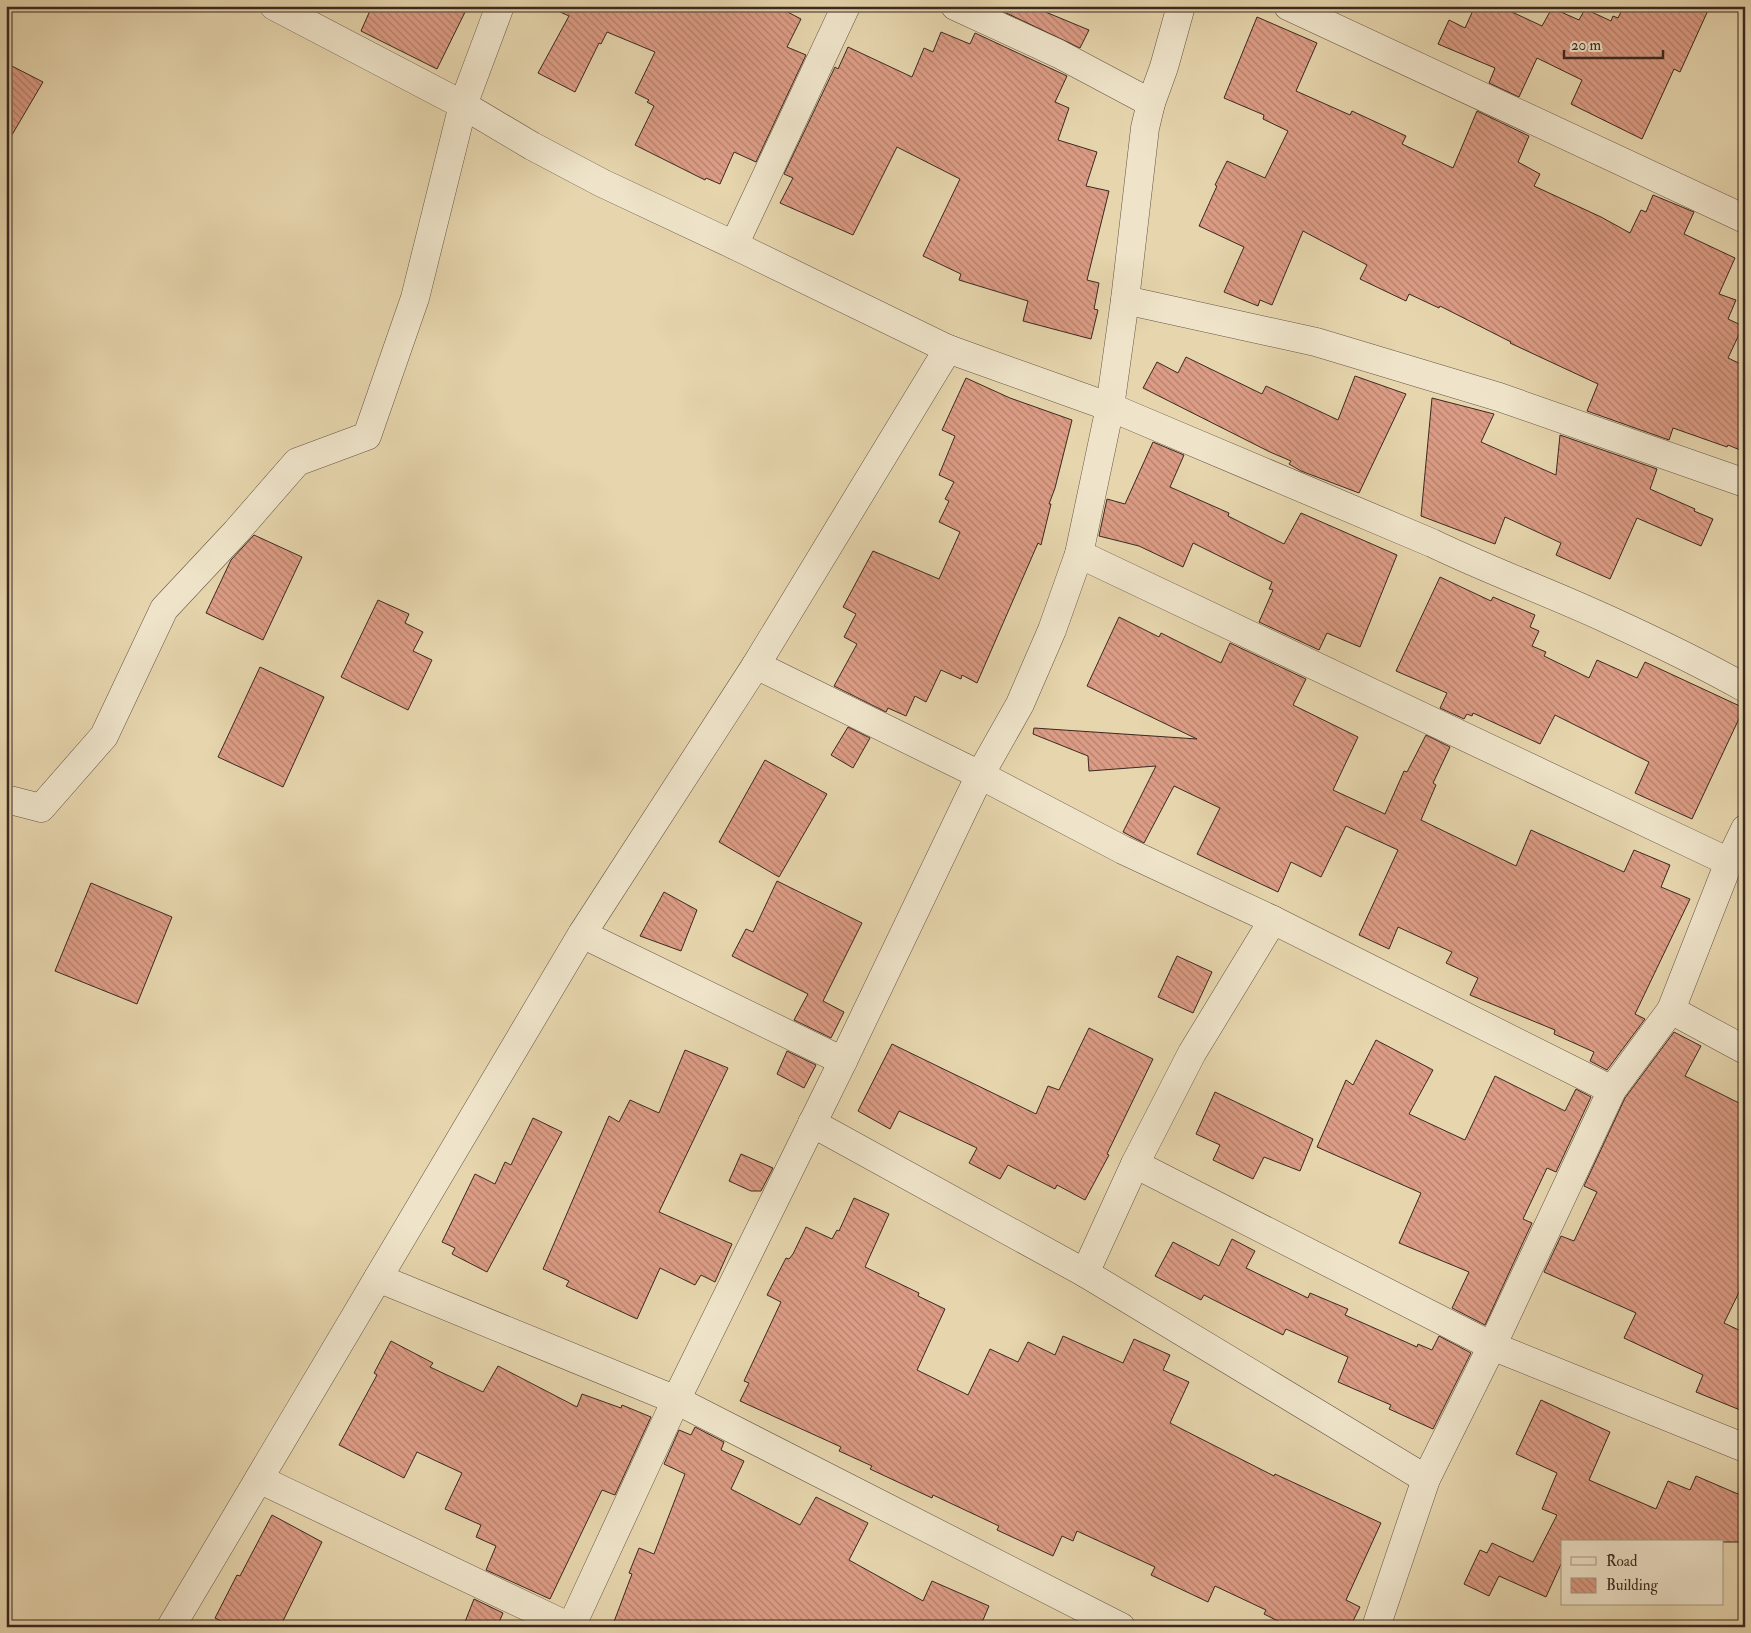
<svg xmlns="http://www.w3.org/2000/svg" width="1751" height="1633" viewBox="0 0 1751 1633" font-family="'IM FELL Double Pica',serif">
	<defs>
		<pattern id="building-back-hatch" width="6" height="6" patternUnits="userSpaceOnUse" patternTransform="scale(1.25)"><rect width="6" height="6" fill="#dc9c85"/><path d="M-1 5l2 2M0 0l6 6M5-1l2 2" fill="none" stroke="#b47f6c"/></pattern>
	</defs>
	<rect width="100%" height="100%" fill="#e6d5ad"/>
	<filter id="stains"><feTurbulence type="fractalNoise" baseFrequency=".004" numOctaves="4"/><feColorMatrix values="0 0 0 0 .2 0 0 0 0 .09 0 0 0 0 .02 0 0 0 .5 -.17"/></filter>
	<radialGradient id="worn" r=".72"><stop offset=".6" stop-color="#630" stop-opacity="0"/><stop offset="1" stop-color="#630" stop-opacity=".3"/></radialGradient>
	<g fill="url(#building-back-hatch)" stroke="#3b2921">
		<polygon points="372,6 468,6 437,69 361,31"/>
		<polygon points="547,6 776,6 801,19 787,47 806,55 756,162 734,152 720,184 706,178 705,180 635,145 654,106 647,102 649,100 635,93 655,52 607,32 601,44 599,43 575,92 538,73 569,16"/>
		<polygon points="1005,6 1031,6 1089,30 1080,48 1002,11"/>
		<polygon points="1475,6 1499,6 1542,26 1552,8 1579,20 1585,9 1611,21 1613,16 1618,18 1624,6 1710,6 1680,72 1674,69 1642,139 1571,104 1582,80 1537,58 1519,97 1489,83 1495,68 1438,44 1449,20 1465,28"/>
		<polygon points="1257,17 1317,43 1296,91 1350,115 1352,111 1406,136 1402,144 1453,168 1477,111 1529,136 1518,162 1540,174 1534,186 1601,217 1630,233 1641,210 1646,212 1653,195 1694,212 1684,234 1735,258 1719,294 1736,300 1728,319 1743,326 1728,358 1745,366 1745,452 1728,445 1727,447 1673,428 1669,440 1587,411 1598,384 1510,343 1511,342 1440,306 1439,308 1409,294 1406,301 1360,279 1367,265 1303,231 1272,305 1260,300 1258,306 1224,292 1244,247 1199,226 1217,186 1215,185 1227,161 1265,178 1288,131 1263,119 1264,115 1224,98"/>
		<polygon points="941,32 970,44 975,33 1067,76 1055,102 1069,108 1058,140 1097,152 1086,186 1109,191 1087,280 1099,283 1094,309 1098,310 1091,339 1023,321 1028,301 959,280 961,274 923,256 960,179 897,147 853,235 780,203 793,178 784,174 835,67 838,69 848,47 912,77 924,48 933,52"/>
		<polygon points="6,63 43,82 6,145"/>
		<polygon points="1186,357 1262,394 1266,386 1338,420 1355,376 1406,394 1359,493 1301,471 1289,464 1291,461 1270,452 1143,388 1157,362 1178,373"/>
		<polygon points="966,378 1010,398 1072,420 1055,488 1049,504 1051,504 1041,545 1038,543 977,683 962,675 961,679 941,670 926,702 915,696 906,716 888,708 886,712 834,686 857,644 844,637 856,614 843,607 873,551 939,579 960,532 939,522 949,501 945,499 954,482 939,475 955,436 942,430"/>
		<polygon points="1432,398 1494,414 1481,442 1556,475 1560,435 1657,469 1650,489 1695,509 1694,511 1713,519 1701,546 1637,518 1610,579 1556,555 1561,543 1505,517 1495,544 1421,516"/>
		<polygon points="1153,442 1184,455 1170,487 1229,513 1228,516 1284,544 1301,513 1397,555 1360,647 1327,633 1319,650 1259,622 1273,590 1269,589 1272,582 1193,543 1183,567 1139,546 1099,536 1107,499 1125,504"/>
		<polygon points="254,535 302,557 263,640 206,613 231,560"/>
		<polygon points="1440,577 1491,601 1493,597 1535,615 1530,627 1539,631 1532,646 1546,652 1544,656 1589,678 1597,660 1637,678 1645,662 1744,708 1692,819 1635,793 1649,762 1555,715 1540,744 1473,713 1472,716 1467,714 1464,719 1440,708 1447,693 1396,671"/>
		<polygon points="378,600 409,614 405,623 423,632 413,651 432,660 408,710 341,677"/>
		<polygon points="1119,617 1159,637 1161,633 1221,663 1230,643 1306,679 1293,705 1358,737 1333,790 1385,814 1404,771 1407,772 1426,735 1450,747 1433,783 1436,785 1421,820 1516,866 1531,830 1624,872 1634,850 1670,865 1661,887 1690,899 1635,1014 1645,1019 1607,1070 1590,1061 1594,1052 1554,1034 1555,1030 1470,995 1478,978 1446,963 1452,952 1398,927 1389,949 1359,935 1398,850 1346,826 1321,877 1291,862 1278,892 1197,854 1220,808 1174,786 1144,843 1123,832 1156,766 1089,771 1088,756 1033,734 1034,728 1197,739 1087,686"/>
		<polygon points="260,667 324,697 283,787 218,757"/>
		<polygon points="848,727 870,738 853,768 831,755"/>
		<polygon points="765,760 827,794 779,877 719,842"/>
		<polygon points="777,881 862,923 823,1001 844,1012 831,1038 794,1020 808,994 732,956 746,929 753,932"/>
		<polygon points="91,883 172,917 137,1004 55,971"/>
		<polygon points="664,892 697,910 681,951 640,936"/>
		<polygon points="1177,956 1212,972 1193,1013 1158,997"/>
		<polygon points="1089,1028 1153,1059 1107,1154 1109,1155 1085,1200 1057,1185 1055,1189 1008,1165 1000,1179 969,1163 977,1148 899,1111 890,1129 858,1111 892,1044 1036,1114 1048,1086 1059,1090"/>
		<polygon points="1674,1032 1701,1046 1685,1076 1745,1106 1745,1280 1724,1323 1745,1333 1745,1412 1696,1392 1703,1375 1624,1338 1636,1313 1544,1272 1561,1236 1574,1241 1597,1192 1584,1186 1625,1098"/>
		<polygon points="1376,1040 1433,1070 1409,1114 1465,1140 1495,1076 1565,1111 1576,1089 1591,1097 1556,1172 1547,1168 1523,1219 1532,1223 1485,1325 1452,1308 1469,1272 1399,1243 1421,1193 1317,1147 1346,1080 1353,1085"/>
		<polygon points="685,1050 728,1068 659,1212 732,1244 715,1282 701,1275 695,1285 660,1268 637,1319 566,1286 569,1281 543,1269 609,1116 619,1122 630,1100 659,1113"/>
		<polygon points="787,1051 816,1065 804,1088 777,1074"/>
		<polygon points="1215,1092 1313,1139 1300,1171 1264,1157 1253,1179 1213,1160 1220,1145 1196,1134"/>
		<polygon points="533,1118 562,1132 487,1272 452,1254 455,1248 442,1242 475,1174 495,1184 505,1162 511,1165"/>
		<polygon points="741,1154 773,1168 761,1191 751,1191 729,1181"/>
		<polygon points="854,1198 889,1214 865,1267 919,1293 918,1296 945,1309 917,1370 968,1395 990,1349 1018,1362 1028,1342 1055,1355 1063,1336 1123,1363 1134,1339 1170,1355 1163,1370 1189,1382 1170,1423 1274,1476 1275,1474 1381,1523 1346,1600 1360,1607 1350,1627 1290,1627 1264,1614 1266,1610 1215,1586 1208,1602 1151,1575 1155,1567 1077,1531 1073,1541 1062,1536 1053,1556 997,1530 999,1526 933,1495 932,1498 870,1469 872,1466 839,1451 841,1447 740,1401 749,1383 744,1381 781,1302 767,1295 786,1258 789,1259 793,1254 806,1227 832,1239 837,1230 839,1231"/>
		<polygon points="1232,1239 1255,1251 1246,1268 1308,1298 1310,1293 1348,1309 1345,1315 1417,1347 1418,1344 1432,1350 1439,1336 1471,1353 1433,1429 1389,1409 1391,1405 1338,1382 1348,1357 1286,1329 1283,1335 1204,1295 1201,1300 1155,1276 1173,1242 1219,1266"/>
		<polygon points="391,1341 433,1363 430,1367 483,1392 498,1366 577,1407 582,1394 621,1408 622,1405 651,1417 615,1495 602,1490 550,1599 486,1570 496,1546 476,1537 481,1525 445,1509 462,1473 417,1452 404,1478 339,1445 377,1375 374,1373"/>
		<polygon points="1541,1400 1610,1432 1589,1480 1656,1509 1668,1481 1690,1490 1696,1476 1745,1497 1745,1542 1562,1542 1562,1562 1546,1597 1499,1576 1489,1596 1464,1584 1480,1550 1487,1553 1492,1543 1533,1562 1557,1515 1542,1509 1557,1473 1516,1454"/>
		<polygon points="695,1427 724,1442 721,1450 744,1461 731,1489 800,1525 816,1497 868,1523 849,1560 923,1601 932,1581 989,1606 980,1627 612,1627 632,1574 629,1573 639,1548 654,1554 685,1474 664,1464 679,1430 691,1435"/>
		<polygon points="272,1515 322,1542 280,1627 233,1627 215,1618 237,1575 240,1576"/>
		<polygon points="474,1599 503,1613 497,1627 463,1627"/>
	</g>
	<g fill="none" stroke-linecap="round" stroke-linejoin="round">
		<g stroke="#665444" stroke-width="29">
			<g id="street">
				<path d="M 274,6 L 463,105 L 532,146 L 602,183 L 734,245 L 948,349 L 1110,407 L 1432,543 C 1490,571 1551,593 1609,620 C 1655,641 1701,663 1745,688"/>
				<polyline points="955,6 1059,54 1151,103"/>
				<polyline points="1288,6 1745,219"/>
				<polyline points="734,245 846,6"/>
				<polyline points="1125,300 1316,342 1499,397 1745,483"/>
				<polyline points="1079,554 1729,862"/>
				<polyline points="756,665 980,775 1123,850 1273,920 1612,1090"/>
				<polyline points="6,799 41,808 104,736 164,609 236,532 297,462 367,436 415,298 463,105 500,6"/>
				<polyline points="582,934 843,1061"/>
				<polyline points="1671,1010 1745,1050"/>
				<polyline points="812,1123 1085,1273 1426,1479"/>
				<polyline points="1135,1164 1492,1346 1745,1448"/>
				<polyline points="1085,1273 1135,1164 1192,1053 1273,920"/>
				<polyline points="378,1278 676,1400 1121,1627"/>
				<polyline points="259,1479 570,1627"/>
				<polyline points="171,1627 582,934 756,665 948,349"/>
				<polyline points="571,1627 676,1400 843,1061 980,775 1020,704 1052,630 1079,554 1110,407 1125,300 1145,128 1151,103 1164,67 1181,6"/>
				<polyline points="1376,1627 1426,1479 1492,1346 1612,1090 1671,1010 1729,862 1745,829"/>
			</g>
		</g>
		<use href="#street" stroke="#efe4ca" stroke-width="28"/>
	</g>
	<rect width="1751" height="1633" fill="none" stroke="#e6d5ad" stroke-width="25"/>
	<rect x="8" y="8" width="1736" height="1618" fill="none" stroke="#3b2921" stroke-width="2.5"/>
	<rect x="12" y="12" width="1726" height="1608" fill="none" stroke="#3b2921"/>
	<rect x="1561" y="1540" width="162" height="65" fill="#efe4ca" stroke="#a79986"/>
	<rect x="1571" y="1557" width="25" height="8" fill="#efe4ca" stroke="#a79986"/>
	<text x="1606" y="1566" font-size="15" fill="#3b2921">Road</text>
	<rect x="1571" y="1578" width="25" height="15" fill="url(#building-back-hatch)" stroke="#a79986"/>
	<text x="1606" y="1590" font-size="15" fill="#3b2921">Building</text>
	<path d="M1564 50v8h99v-8" fill="none" stroke="#3b2921" stroke-width="2.5"/>
	<text x="1571" y="50" font-size="15" fill="#3b2921" stroke="#efe4ca" stroke-width="4" paint-order="stroke">20 m</text>
	<rect width="100%" height="100%" filter="url(#stains)"/>
	<rect width="100%" height="100%" fill="url(#worn)"/>
</svg>
